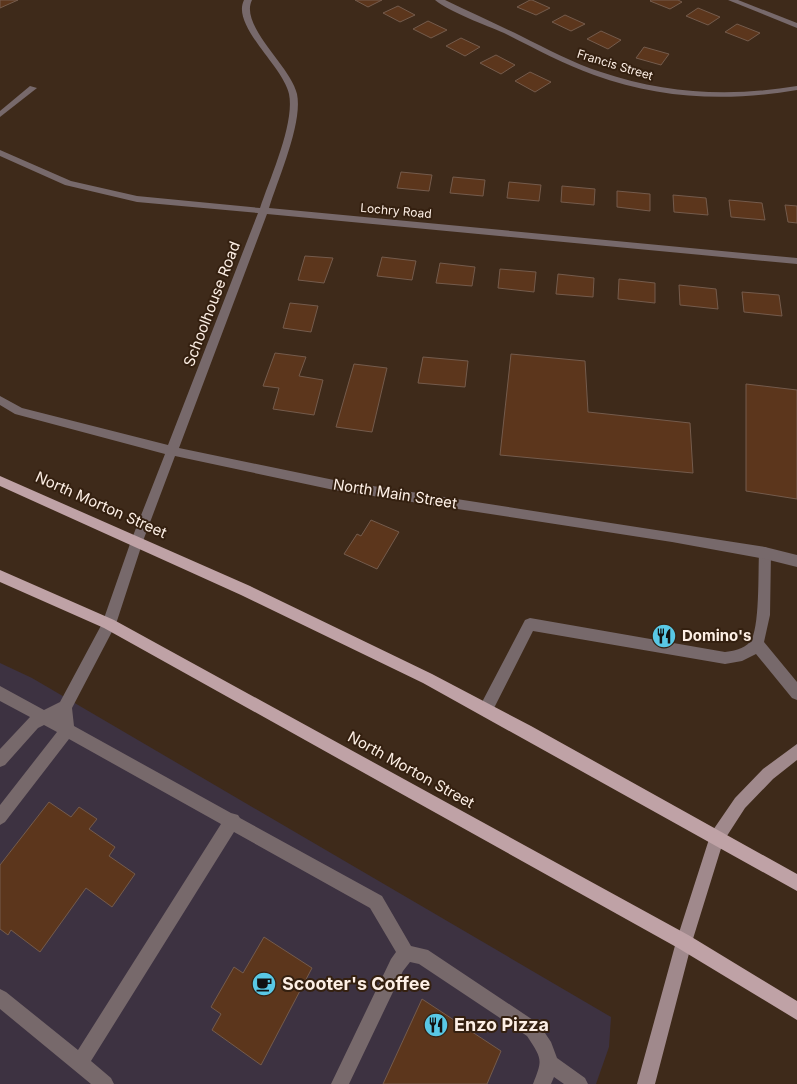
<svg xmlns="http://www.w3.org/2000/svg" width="797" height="1084" viewBox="0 0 797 1084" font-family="Inter,sans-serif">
	<rect width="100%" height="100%" fill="#3e2a1a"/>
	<polygon fill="#3d3241" points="0,663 32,678 611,1017 609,1047 596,1084 0,1084"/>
	<g fill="#5c361c" stroke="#745b4c">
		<polygon points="0,0 18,0 0,8"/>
		<polygon points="355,0 382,0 368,7"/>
		<polygon points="530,0 532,0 550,8 536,15 517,7"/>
		<polygon points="651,0 678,0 682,2 670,9 650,1"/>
		<polygon points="398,6 415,15 400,22 383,13"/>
		<polygon points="698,8 720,17 708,25 686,16"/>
		<polygon points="565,15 585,24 571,31 552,22"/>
		<polygon points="428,21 447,30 431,38 413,29"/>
		<polygon points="737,24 760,33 748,41 725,32"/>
		<polygon points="601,31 621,40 608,49 587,39"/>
		<polygon points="461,38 480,47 465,56 446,46"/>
		<polygon points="644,47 669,54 661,65 636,58"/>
		<polygon points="496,55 515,65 501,74 480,63"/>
		<polygon points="530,72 551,82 535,92 515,81"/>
		<polygon points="401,172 432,175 429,191 397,188"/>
		<polygon points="453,177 485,180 483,196 450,193"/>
		<polygon points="509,182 541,185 539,201 507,198"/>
		<polygon points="562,186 595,189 594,205 561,202"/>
		<polygon points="617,191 650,194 650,211 617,207"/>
		<polygon points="673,195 706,198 708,215 674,212"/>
		<polygon points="729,200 762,203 765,220 731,217"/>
		<polygon points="785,205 797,206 797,223 788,222"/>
		<polygon points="305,256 333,258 324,283 298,280"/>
		<polygon points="382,257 416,261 412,280 377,276"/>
		<polygon points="440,263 475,267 472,286 436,283"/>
		<polygon points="500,269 536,272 534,292 498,288"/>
		<polygon points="558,274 594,278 593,297 556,294"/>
		<polygon points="619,279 655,283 655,303 618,299"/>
		<polygon points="679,285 716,289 718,309 680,305"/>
		<polygon points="742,292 779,295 782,316 744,312"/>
		<polygon points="290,303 318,306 311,332 283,328"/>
		<polygon points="275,353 306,357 299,376 323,380 314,415 273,409 279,388 263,386"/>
		<polygon points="511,354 585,361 588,412 690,423 693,473 500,455"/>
		<polygon points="423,357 468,361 465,387 418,383"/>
		<polygon points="354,364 387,368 372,432 336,427"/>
		<polygon points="746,384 797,390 797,499 746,491"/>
		<polygon points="371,520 399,532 377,569 344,554 357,534 361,536"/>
		<polygon points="49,802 71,817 79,807 97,819 89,829 115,847 109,856 135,874 112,907 86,888 40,952 11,930 8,935 0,929 0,865"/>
		<polygon points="264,937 312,968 261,1065 212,1030 221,1014 211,1007 234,967 243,973"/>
		<polygon points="422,999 501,1051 487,1084 383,1084"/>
	</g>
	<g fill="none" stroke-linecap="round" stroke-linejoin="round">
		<g fill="#77696b" fill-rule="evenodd">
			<path d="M 765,547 L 769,549 L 771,553 L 770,615 L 764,642 L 797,682 L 797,700 L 792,698 L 756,654 L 742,661 L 725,664 L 533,631 L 491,714 L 486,716 L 481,714 L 479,709 L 481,704 L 525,620 L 530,618 L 725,652 C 734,651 743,649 750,642 C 760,630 758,571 759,553 L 761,549 Z"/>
			<path d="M 109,618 L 114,620 L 116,624 L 72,708 L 74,726 L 231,813 L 238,815 L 240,818 L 382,896 L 411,946 L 428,950 L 539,1024 L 551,1042 L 557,1058 L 585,1078 L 588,1084 L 564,1084 L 554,1077 L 551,1084 L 533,1084 C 543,1059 542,1059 527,1036 L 419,964 L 410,962 L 403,971 L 349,1084 L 331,1084 L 391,959 L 396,952 L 370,908 L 234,832 L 91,1061 L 111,1078 L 114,1084 L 91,1084 L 0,1009 L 0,989 L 6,992 L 78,1050 L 221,824 L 69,739 L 5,822 L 0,825 L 0,805 L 57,732 L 44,725 L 38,728 L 5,765 L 0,767 L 0,749 L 30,717 L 0,701 L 0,686 L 44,710 L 60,702 L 104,620 Z"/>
		</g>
		<g fill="#77696b" fill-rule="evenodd">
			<path d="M 244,0 L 252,0 C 239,26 291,66 297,94 C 303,123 278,179 269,208 L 797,258 L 797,264 L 267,214 L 179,448 L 334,480 L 765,547 L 797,555 L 797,567 L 765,559 L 672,542 L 334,490 L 175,456 L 143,541 L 116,624 L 114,628 L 109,630 L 104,628 L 102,624 L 131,541 L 165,454 L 15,414 L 0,405 L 0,396 L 22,408 L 168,445 L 258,213 L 137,202 L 65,185 L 0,156 L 0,150 L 71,181 L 137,196 L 260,208 C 270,178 295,123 289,94 C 283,66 231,26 244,0 Z"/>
			<path d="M 435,0 L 445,0 C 470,12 496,24 521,36 C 547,49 573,63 601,72 C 665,94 731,97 797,86 L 797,90 C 728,102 660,99 594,75 C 563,64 534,48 504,33 C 486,25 449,12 435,0 Z"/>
			<polygon points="728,0 738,0 797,23 797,28"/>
			<polygon points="30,86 37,88 0,117 0,111"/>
		</g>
		<polygon fill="#a0898c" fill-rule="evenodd" points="797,744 797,760 773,779 745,808 723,842 692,942 655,1084 637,1084 676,942 711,833 735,798 763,769"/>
		<g fill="#bfa2a6" fill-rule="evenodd">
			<polygon points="0,476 250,586 432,674 531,726 797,874 797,891 423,683 241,595 0,486"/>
			<polygon points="0,570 114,620 690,936 797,1001 797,1020 678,948 104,628 0,582"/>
		</g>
	</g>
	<defs>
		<g id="restaurant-disc" transform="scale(1.25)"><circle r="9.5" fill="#59c8e5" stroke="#342010"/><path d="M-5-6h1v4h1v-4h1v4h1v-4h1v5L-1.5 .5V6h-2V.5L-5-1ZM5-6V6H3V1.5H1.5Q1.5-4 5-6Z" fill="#111"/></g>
		<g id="cafe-disc" transform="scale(1.25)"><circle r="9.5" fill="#59c8e5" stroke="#342010"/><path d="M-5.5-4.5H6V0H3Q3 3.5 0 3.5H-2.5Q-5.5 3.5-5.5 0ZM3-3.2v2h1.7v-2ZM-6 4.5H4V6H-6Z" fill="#111"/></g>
	</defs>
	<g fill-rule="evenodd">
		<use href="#restaurant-disc" x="664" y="636"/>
		<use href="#cafe-disc" x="264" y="984"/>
		<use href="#restaurant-disc" x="436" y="1025"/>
	</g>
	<g text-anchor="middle" stroke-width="4" stroke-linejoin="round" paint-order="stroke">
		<g font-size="12" fill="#fdefe5" stroke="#342010">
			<text transform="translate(615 65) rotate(17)" y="4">Francis Street</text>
			<text transform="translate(396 211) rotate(5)" y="4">Lochry Road</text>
		</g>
		<g font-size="15" fill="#fdefe5" stroke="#342010">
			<text transform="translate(212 304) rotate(-69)" y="5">Schoolhouse Road</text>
			<text transform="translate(395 494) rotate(9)" y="5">North Main Street</text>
			<text transform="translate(101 505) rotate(24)" y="5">North Morton Street</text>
			<text transform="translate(411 770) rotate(29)" y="5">North Morton Street</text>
		</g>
		<g font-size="15" font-weight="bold" fill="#fdefe5" stroke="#342010" text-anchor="start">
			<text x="682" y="641">Domino's</text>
		</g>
		<g font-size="18" font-weight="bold" fill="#fdefe5" stroke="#342010" text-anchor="start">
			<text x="282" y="990">Scooter's Coffee</text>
			<text x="454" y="1031">Enzo Pizza</text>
		</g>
	</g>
</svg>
